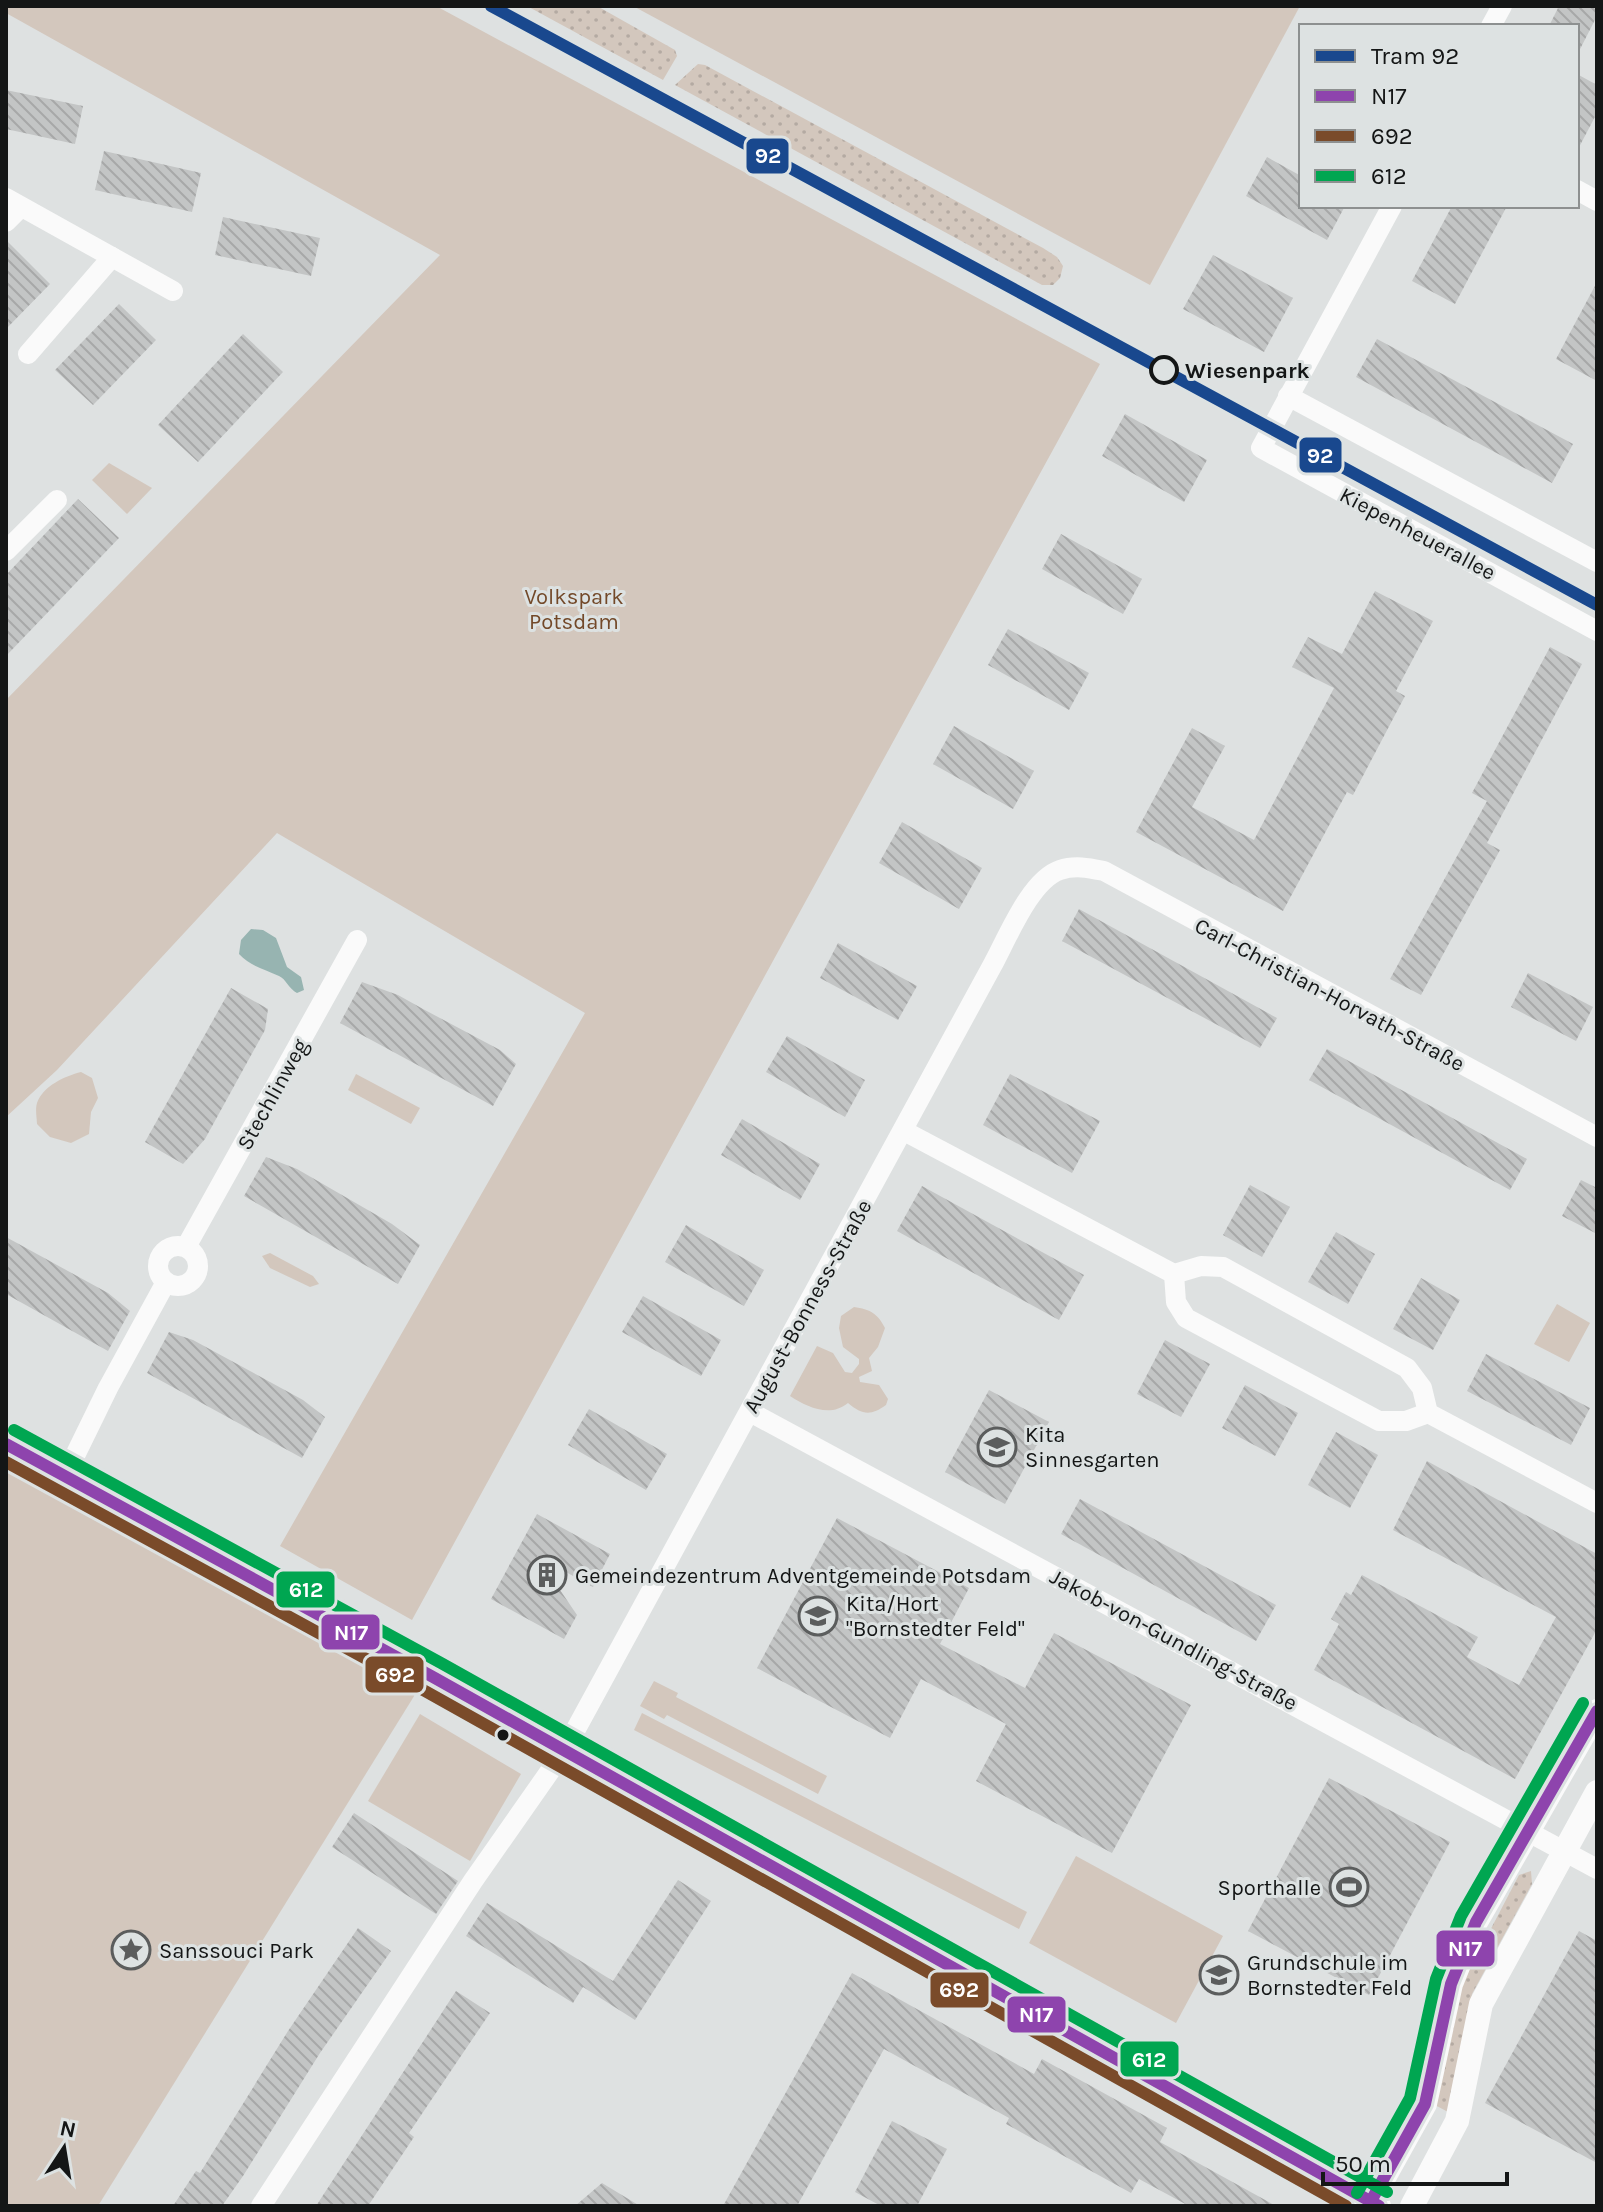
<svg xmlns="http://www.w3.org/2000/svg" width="1603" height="2212" viewBox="0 0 1603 2212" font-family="Karla,sans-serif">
	<defs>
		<pattern id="grass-dots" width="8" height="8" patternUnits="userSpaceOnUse" patternTransform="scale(2)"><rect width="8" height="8" fill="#d3c7bd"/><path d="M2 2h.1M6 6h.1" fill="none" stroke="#b4aaa2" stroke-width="1.8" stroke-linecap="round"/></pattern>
		<pattern id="building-back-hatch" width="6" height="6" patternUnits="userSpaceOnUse" patternTransform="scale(2)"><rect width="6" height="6" fill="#c3c5c5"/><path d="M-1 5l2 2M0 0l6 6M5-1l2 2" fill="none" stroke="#a7a8a8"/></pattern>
	</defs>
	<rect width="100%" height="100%" fill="#dee1e1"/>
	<g fill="url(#grass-dots)">
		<polygon points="527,6 597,6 675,50 677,56 663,80"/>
		<polygon points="698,64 705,65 1043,248 1057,257 1063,266 1060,278 1053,285 1042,285 675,85"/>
		<polygon points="1531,1871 1532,1884 1472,1994 1448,2112 1435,2105 1460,1988 1519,1875"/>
	</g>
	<g fill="#d3c7bd">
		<polygon points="6,6 436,6 1100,364 412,1620 280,1546 585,1013 277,833 57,1070 6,1117 6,700 440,255 6,13"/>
		<polygon points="633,6 1300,6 1150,285"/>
		<polygon points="109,463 152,488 127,514 92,480"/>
		<path d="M 81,1072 L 92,1078 L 98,1098 L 91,1112 L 89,1134 L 71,1143 L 50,1137 L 37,1124 C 37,1119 35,1109 37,1103 C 43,1086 65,1076 81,1072 Z"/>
		<polygon points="356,1074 420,1108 411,1124 348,1090"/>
		<polygon points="270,1253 313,1276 319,1284 310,1287 270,1268 262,1256"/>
		<polygon points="1557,1304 1590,1323 1569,1362 1534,1344"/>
		<path d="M 854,1307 C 870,1309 878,1314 885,1328 L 878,1347 L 869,1358 L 872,1371 L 859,1377 L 860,1382 L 879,1385 L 888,1399 L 886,1405 C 871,1416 862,1415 848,1403 C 830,1418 807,1407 790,1396 L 817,1346 L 833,1353 L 845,1372 L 852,1373 L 859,1364 L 859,1359 L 843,1347 L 839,1328 L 841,1316 Z"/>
		<polygon points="6,1467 416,1693 98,2206 6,2206"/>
		<polygon points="654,1681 678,1693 676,1697 827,1776 818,1794 667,1715 664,1719 640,1706"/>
		<polygon points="642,1713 1027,1912 1019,1929 634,1730"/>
		<polygon points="420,1714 521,1774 470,1861 368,1801"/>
		<polygon points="1076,1856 1223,1936 1176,2023 1029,1943"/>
	</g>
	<path fill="#97b4b1" d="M 251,929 L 263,930 L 276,938 L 287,967 L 301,977 L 304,990 L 297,993 C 289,989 286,979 279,976 C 264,969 250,966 239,954 L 241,940 Z"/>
	<g fill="url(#building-back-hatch)">
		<polygon points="1559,6 1597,6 1597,16 1577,55 1577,26 1549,26"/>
		<polygon points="1577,74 1597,85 1597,113 1577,151"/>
		<polygon points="6,90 83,106 75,144 6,129"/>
		<polygon points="104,151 201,173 192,212 95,190"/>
		<polygon points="1267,157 1301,176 1301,206 1345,206 1327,240 1246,196"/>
		<polygon points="1452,206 1507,206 1455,304 1412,281"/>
		<polygon points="223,217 320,238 311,276 215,255"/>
		<polygon points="6,240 50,284 6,329"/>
		<polygon points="1213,255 1293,298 1264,352 1183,309"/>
		<polygon points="1597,282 1597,381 1556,359"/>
		<polygon points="119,304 156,340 93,405 55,370"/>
		<polygon points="243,334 283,372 198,462 158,425"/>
		<polygon points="1377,339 1573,444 1552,483 1356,377"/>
		<polygon points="1125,414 1207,460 1184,502 1102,456"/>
		<polygon points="78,499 119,538 6,656 6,575"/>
		<polygon points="1061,534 1142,579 1123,614 1042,569"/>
		<polygon points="1375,591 1433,621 1396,691 1405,696 1353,795 1347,792 1283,911 1136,832 1192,728 1225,746 1192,807 1254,840 1334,688 1292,667 1308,637 1342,654"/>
		<polygon points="1008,629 1089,673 1069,710 988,665"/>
		<polygon points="1550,647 1582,664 1487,843 1500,850 1421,995 1390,979 1487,801 1472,793"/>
		<polygon points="954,726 1034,771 1013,809 933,764"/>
		<polygon points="902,822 982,868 959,909 879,863"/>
		<polygon points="1079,909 1277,1018 1260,1048 1062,941"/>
		<polygon points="838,943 917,986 898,1020 820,978"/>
		<polygon points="1528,973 1593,1007 1576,1041 1511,1007"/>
		<polygon points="362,982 398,995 423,1009 500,1050 516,1064 493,1106 340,1023"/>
		<polygon points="231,988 268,1009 265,1030 205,1139 183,1164 145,1142"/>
		<polygon points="787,1036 865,1080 845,1117 766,1072"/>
		<polygon points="1327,1049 1527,1159 1510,1190 1309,1080"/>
		<polygon points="1010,1074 1100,1121 1072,1173 983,1125"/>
		<polygon points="742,1119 820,1164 800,1200 721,1155"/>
		<polygon points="266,1157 297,1169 392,1224 420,1245 398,1284 244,1196"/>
		<polygon points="1581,1180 1597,1188 1597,1234 1562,1216"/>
		<polygon points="1250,1185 1290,1207 1262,1257 1223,1235"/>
		<polygon points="922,1186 1084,1275 1059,1320 897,1231"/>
		<polygon points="686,1225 764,1270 744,1306 665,1262"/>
		<polygon points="1336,1232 1375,1254 1348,1304 1308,1282"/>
		<polygon points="6,1237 108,1293 130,1311 108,1351 6,1294"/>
		<polygon points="1421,1278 1460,1300 1433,1350 1393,1329"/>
		<polygon points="643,1296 721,1340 701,1376 622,1332"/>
		<polygon points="169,1332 193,1340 303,1400 325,1417 302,1458 147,1373"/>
		<polygon points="1165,1340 1210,1364 1181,1417 1137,1394"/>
		<polygon points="1486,1354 1590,1408 1571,1445 1467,1391"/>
		<polygon points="1245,1385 1298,1413 1275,1456 1222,1428"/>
		<polygon points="989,1390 1049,1422 1005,1504 945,1472"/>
		<polygon points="589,1409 667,1454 646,1490 568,1445"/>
		<polygon points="1336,1432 1378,1455 1350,1508 1308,1485"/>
		<polygon points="1427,1461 1597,1554 1597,1629 1515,1779 1314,1670 1339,1624 1331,1619 1346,1592 1351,1595 1362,1575 1478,1637 1467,1657 1519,1685 1556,1617 1393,1530"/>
		<polygon points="1080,1499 1276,1605 1256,1641 1061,1534"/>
		<polygon points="537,1514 610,1554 593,1587 537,1556 577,1615 564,1639 491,1599"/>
		<polygon points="837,1518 969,1588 940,1644 1025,1688 1054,1633 1191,1705 1112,1853 976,1781 1006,1724 921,1679 890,1738 757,1668"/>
		<polygon points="1329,1778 1450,1842 1369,1995 1248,1931"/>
		<polygon points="354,1813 458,1881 436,1914 332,1847"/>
		<polygon points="678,1880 711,1901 635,2020 583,1987 573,2003 466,1936 487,1903 613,1981"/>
		<polygon points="358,1928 391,1951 320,2053 243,2176 222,2206 173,2206 196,2171 200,2173 288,2031"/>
		<polygon points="1579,1931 1597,1941 1597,2163 1485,2103"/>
		<polygon points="852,1973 1034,2074 1042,2059 1167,2128 1160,2142 1276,2206 1189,2206 1139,2179 1131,2193 1006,2124 1009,2118 884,2049 797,2206 723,2206"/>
		<polygon points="456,1991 490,2013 409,2133 414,2137 368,2206 316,2206"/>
		<polygon points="892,2121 947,2149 917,2206 881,2206 855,2192"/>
		<polygon points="602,2183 640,2206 575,2206"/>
	</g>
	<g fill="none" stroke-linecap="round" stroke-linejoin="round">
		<g stroke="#fafafa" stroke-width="20">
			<polyline points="1491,26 1502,6"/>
			<polyline points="1577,190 1597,201"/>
			<polyline points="6,198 173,291"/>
			<polyline points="1392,206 1261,448 1597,631"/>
			<polyline points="6,222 21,207"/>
			<polyline points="28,354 112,257"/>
			<polyline points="1288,396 1597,562"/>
			<polyline points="6,551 57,500"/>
			<polyline points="904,1131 1174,1274 1201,1266 1223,1267 1407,1368 1422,1388 1428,1413 1597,1503"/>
			<circle cx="178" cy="1266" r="20"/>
			<polyline points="186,1247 357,940"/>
			<polyline points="1174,1274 1176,1302 1186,1318 1379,1421 1406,1421 1428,1413"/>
			<polyline points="750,1412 1597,1869"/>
			<polyline points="65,1476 108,1388 166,1282"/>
			<path d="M 261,2206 L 473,1881 L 564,1751 L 992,966 C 1007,939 1030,880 1060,870 C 1075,865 1089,868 1104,871 L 1597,1137"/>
		</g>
		<g stroke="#fafafa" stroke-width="24">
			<polyline points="6,1444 433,1677 1379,2206"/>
			<polyline points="1371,2201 1425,2104 1451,1984 1476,1922 1597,1711"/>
			<polyline points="1412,2206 1457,2121 1481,2004 1597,1792"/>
		</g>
		<g stroke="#dde2e2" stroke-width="18">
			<g id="bus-1">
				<polyline points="6,1444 433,1677 1379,2206"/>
				<polyline points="1371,2201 1425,2104 1451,1984 1476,1922 1597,1711"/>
			</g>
		</g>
		<g stroke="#dde2e2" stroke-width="18">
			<polyline id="bus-2" points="6,1462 425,1691 1346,2206"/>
		</g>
		<g stroke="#dde2e2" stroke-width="18">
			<g id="bus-3">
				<polyline points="14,1430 441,1663 1387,2192"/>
				<polyline points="1357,2193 1410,2098 1436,1979 1461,1916 1583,1703"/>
			</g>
		</g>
		<use href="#bus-1" stroke="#8e44ad" stroke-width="12"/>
		<use href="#bus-2" stroke="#7a4b2a" stroke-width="12"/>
		<use href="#bus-3" stroke="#00a651" stroke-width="12"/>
		<g stroke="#dde2e2" stroke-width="18">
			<polyline id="tram-1" points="491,6 1597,605"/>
		</g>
		<use href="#tram-1" stroke="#19488e" stroke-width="12"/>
	</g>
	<defs>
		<g id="school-ring" transform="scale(2)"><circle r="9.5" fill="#dde2e2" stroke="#5b5d5d" stroke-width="1.5"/><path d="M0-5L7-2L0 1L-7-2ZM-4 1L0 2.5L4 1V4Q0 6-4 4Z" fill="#5b5d5d"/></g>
		<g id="building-ring" transform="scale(2)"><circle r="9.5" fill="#dde2e2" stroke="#5b5d5d" stroke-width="1.5"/><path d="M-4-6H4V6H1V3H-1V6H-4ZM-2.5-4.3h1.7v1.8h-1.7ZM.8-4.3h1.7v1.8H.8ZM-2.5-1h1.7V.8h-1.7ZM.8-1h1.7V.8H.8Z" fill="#5b5d5d"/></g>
		<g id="stadium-ring" transform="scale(2)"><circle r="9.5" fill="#dde2e2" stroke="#5b5d5d" stroke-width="1.5"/><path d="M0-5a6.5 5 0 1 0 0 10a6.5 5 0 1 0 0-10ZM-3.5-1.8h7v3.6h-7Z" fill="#5b5d5d"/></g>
		<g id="sight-ring" transform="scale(2)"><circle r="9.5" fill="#dde2e2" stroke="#5b5d5d" stroke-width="1.5"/><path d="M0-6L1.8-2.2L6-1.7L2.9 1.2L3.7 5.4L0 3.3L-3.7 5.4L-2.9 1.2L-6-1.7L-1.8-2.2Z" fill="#5b5d5d"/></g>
	</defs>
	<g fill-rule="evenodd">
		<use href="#school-ring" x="997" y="1447"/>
		<use href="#building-ring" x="547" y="1575"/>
		<use href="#school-ring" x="818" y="1616"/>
		<use href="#stadium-ring" x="1349" y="1887"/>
		<use href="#sight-ring" x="131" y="1950"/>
		<use href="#school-ring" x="1219" y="1975"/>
	</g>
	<circle fill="#dde2e2" stroke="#141616" stroke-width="4" cx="1164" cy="370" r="13"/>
	<circle fill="#141616" stroke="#dde2e2" stroke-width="3" cx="503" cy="1735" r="7"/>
	<g text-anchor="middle" stroke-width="6" stroke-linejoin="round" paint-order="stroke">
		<g font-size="22" font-weight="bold" fill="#141616" stroke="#dde2e2" text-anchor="start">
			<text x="1185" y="378">Wiesenpark</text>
		</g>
		<g font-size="22" fill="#141616" stroke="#dde2e2">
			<text transform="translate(1418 533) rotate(28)" y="8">Kiepenheuerallee</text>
			<text transform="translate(1330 994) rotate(28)" y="8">Carl-Christian-Horvath-Straße</text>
			<text transform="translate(272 1094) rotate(-61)" y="8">Stechlinweg</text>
			<text transform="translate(807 1306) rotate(-61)" y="8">August-Bonness-Straße</text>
			<text transform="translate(1174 1639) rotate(28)" y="8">Jakob-von-Gundling-Straße</text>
		</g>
		<g font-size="22" fill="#734929" stroke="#dde2e2">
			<text x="574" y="604">Volkspark<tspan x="574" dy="25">Potsdam</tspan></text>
		</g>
		<g font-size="22" fill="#141616" stroke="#dde2e2" text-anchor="start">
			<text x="1025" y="1442">Kita<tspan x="1025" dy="25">Sinnesgarten</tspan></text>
			<text x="575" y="1583">Gemeindezentrum Adventgemeinde Potsdam</text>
			<text x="846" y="1611">Kita/Hort<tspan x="846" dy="25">"Bornstedter Feld"</tspan></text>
			<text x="1321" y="1895" text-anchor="end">Sporthalle</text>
			<text x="159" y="1958">Sanssouci Park</text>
			<text x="1247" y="1970">Grundschule im<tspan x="1247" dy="25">Bornstedter Feld</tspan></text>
		</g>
	</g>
	<g stroke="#dde2e2" stroke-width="3">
		<rect x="745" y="137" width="45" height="38" rx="8" fill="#19488e"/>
		<rect x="1298" y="436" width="45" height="38" rx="8" fill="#19488e"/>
		<rect x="275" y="1570" width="61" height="39" rx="8" fill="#00a651"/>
		<rect x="320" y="1613" width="61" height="38" rx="8" fill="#8e44ad"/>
		<rect x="364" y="1655" width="61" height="39" rx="8" fill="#7a4b2a"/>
		<rect x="1435" y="1929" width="61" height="39" rx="8" fill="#8e44ad"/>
		<rect x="929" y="1971" width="61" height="38" rx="8" fill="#7a4b2a"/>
		<rect x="1006" y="1995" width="61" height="39" rx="8" fill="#8e44ad"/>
		<rect x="1119" y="2040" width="61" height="38" rx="8" fill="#00a651"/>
	</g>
	<g font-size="22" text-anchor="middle" font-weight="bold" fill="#fff">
		<text x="768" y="163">92</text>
		<text x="1320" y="463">92</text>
		<text x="306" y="1597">612</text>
		<text x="351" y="1640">N17</text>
		<text x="395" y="1682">692</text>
		<text x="1465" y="1956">N17</text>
		<text x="959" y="1997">692</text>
		<text x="1036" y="2022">N17</text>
		<text x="1149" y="2067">612</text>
	</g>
	<rect width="1603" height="2212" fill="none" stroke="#141616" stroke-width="16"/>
	<rect x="1299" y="24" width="280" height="184" fill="#dde2e2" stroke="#8d9090" stroke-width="2"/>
	<rect x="1315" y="50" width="40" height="12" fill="#19488e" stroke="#8d9090" stroke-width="2"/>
	<text x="1371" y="64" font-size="24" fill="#141616">Tram 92</text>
	<rect x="1315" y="90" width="40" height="12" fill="#8e44ad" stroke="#8d9090" stroke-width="2"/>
	<text x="1371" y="104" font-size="24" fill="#141616">N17</text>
	<rect x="1315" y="130" width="40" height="12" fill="#7a4b2a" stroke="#8d9090" stroke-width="2"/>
	<text x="1371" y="144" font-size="24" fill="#141616">692</text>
	<rect x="1315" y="170" width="40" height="12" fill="#00a651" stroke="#8d9090" stroke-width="2"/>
	<text x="1371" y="184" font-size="24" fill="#141616">612</text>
	<g transform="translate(64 2148) rotate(12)" stroke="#dde2e2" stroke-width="6" paint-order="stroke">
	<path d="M0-6L14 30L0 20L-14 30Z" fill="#141616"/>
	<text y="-12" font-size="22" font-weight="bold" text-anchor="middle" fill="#141616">N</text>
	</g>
	<path d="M1323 2172v12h184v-12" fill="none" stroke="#141616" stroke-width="4"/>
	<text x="1335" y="2172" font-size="24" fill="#141616" stroke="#dde2e2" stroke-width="6" paint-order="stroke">50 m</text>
</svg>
